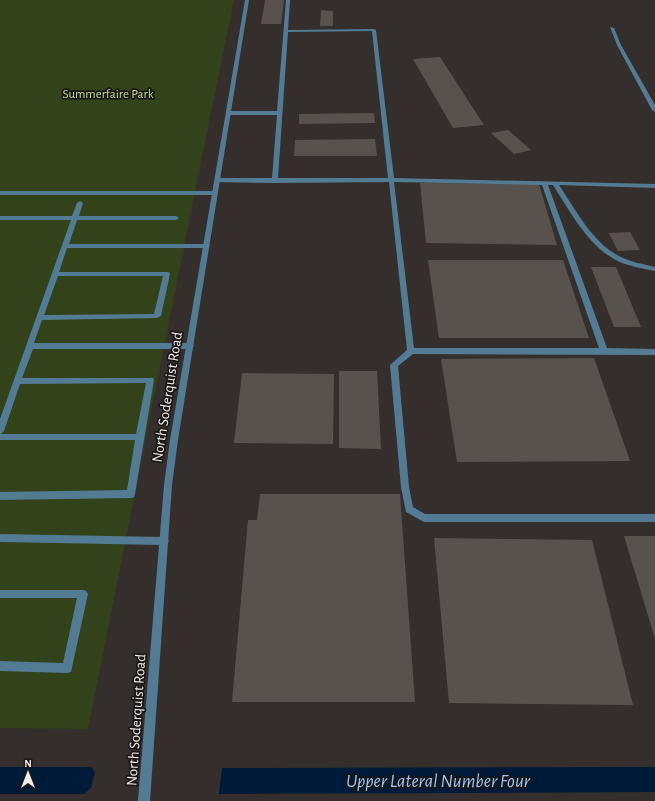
<svg xmlns="http://www.w3.org/2000/svg" width="655" height="801" viewBox="0 0 655 801" font-family="'Alegreya Sans',sans-serif">
	<rect width="100%" height="100%" fill="#342f2c"/>
	<polygon fill="#32421b" points="0,0 234,0 196,186 88,729 0,728"/>
	<g fill="#001a39">
		<polygon points="0,767 91,767 95,772 91,788 84,794 0,794"/>
		<polygon points="655,767 655,792 219,794 222,768"/>
	</g>
	<g fill="#58524f">
		<polygon points="265,0 284,0 281,24 261,24"/>
		<polygon points="321,10 333,11 333,26 320,26"/>
		<polygon points="440,57 484,125 453,128 413,59"/>
		<polygon points="374,113 375,123 299,124 299,114"/>
		<polygon points="508,130 531,150 514,154 491,133"/>
		<polygon points="375,139 377,156 294,156 295,140"/>
		<polygon points="420,183 539,184 557,245 426,243"/>
		<polygon points="630,232 640,250 618,251 609,233"/>
		<polygon points="428,260 563,260 589,338 439,338"/>
		<polygon points="591,267 616,267 641,327 614,327"/>
		<polygon points="594,358 630,461 457,462 441,359"/>
		<polygon points="339,371 377,371 381,449 339,448"/>
		<polygon points="242,373 334,374 333,444 234,443"/>
		<polygon points="260,494 400,494 415,702 232,702 248,520 257,520"/>
		<polygon points="624,536 655,536 655,639"/>
		<polygon points="434,538 592,540 633,705 449,703"/>
	</g>
	<g fill="none" stroke-linecap="round" stroke-linejoin="round">
		<g fill="#537c94" fill-rule="evenodd">
			<path d="M 286,0 L 290,0 L 288,30 L 374,29 L 376,30 L 394,178 L 655,184 L 655,188 L 559,185 C 576,210 592,242 619,256 C 630,262 643,264 655,267 L 655,271 C 641,268 626,266 614,259 C 586,243 570,211 553,185 L 548,185 L 607,348 L 655,349 L 655,355 L 413,354 L 398,366 L 409,487 L 413,507 L 425,514 L 655,514 L 655,522 L 424,522 L 406,512 L 401,487 L 390,365 L 407,350 L 389,182 L 275,183 L 218,182 L 215,180 L 218,178 L 272,178 L 277,115 L 229,115 L 226,113 L 229,111 L 277,111 ZM 372,31 L 388,178 L 278,178 L 288,32 ZM 394,182 L 542,185 L 599,348 L 414,348 Z"/>
			<polygon points="610,27 614,28 621,45 655,105 655,112 652,110 617,45"/>
			<polygon points="0,191 215,191 218,193 215,195 0,195"/>
			<path d="M 80,201 L 83,203 L 79,216 L 176,216 L 179,218 L 176,220 L 77,220 L 69,244 L 207,244 L 210,246 L 207,248 L 67,248 L 59,272 L 169,272 L 170,274 L 161,316 L 157,318 L 42,320 L 34,343 L 190,343 L 194,346 L 190,349 L 33,349 L 22,378 L 153,378 L 154,380 L 135,494 L 134,497 L 131,498 L 0,500 L 0,492 L 127,490 L 135,440 L 0,440 L 0,419 L 71,220 L 0,220 L 0,216 L 72,216 L 77,203 ZM 58,276 L 163,276 L 154,314 L 44,315 ZM 146,383 L 136,434 L 1,434 L 4,431 L 20,384 Z"/>
			<polygon points="0,534 164,537 167,538 169,541 167,544 164,545 0,542"/>
			<polygon points="0,590 83,590 86,591 88,594 71,672 67,673 0,671 0,661 63,663 77,598 0,598"/>
		</g>
		<polygon fill="#537c94" fill-rule="evenodd" points="245,0 249,0 178,440 172,485 150,801 138,801 164,485 170,440"/>
	</g>
	<g text-anchor="middle" stroke-width="3.5" stroke-linejoin="round" paint-order="stroke">
		<g font-size="13" fill="#bede95" stroke="#1a1716">
			<text x="108" y="98">Summerfaire Park</text>
		</g>
		<g font-size="15" fill="#f0ecea" stroke="#1a1716">
			<text transform="translate(167 397) rotate(-81)" y="5">North Soderquist Road</text>
			<text transform="translate(136 720) rotate(-86)" y="5">North Soderquist Road</text>
		</g>
		<g font-size="19" font-style="italic" fill="#9ac5f5" stroke="#1a1716">
			<text x="438" y="787">Upper Lateral Number Four</text>
		</g>
	</g>
	<g transform="translate(28 773)" stroke="#1a1716" stroke-width="3" paint-order="stroke">
	<path d="M0-3L7 15L0 10L-7 15Z" fill="#f0ecea"/>
	<text y="-6" font-size="11" font-weight="bold" text-anchor="middle" fill="#f0ecea">N</text>
	</g>
</svg>
